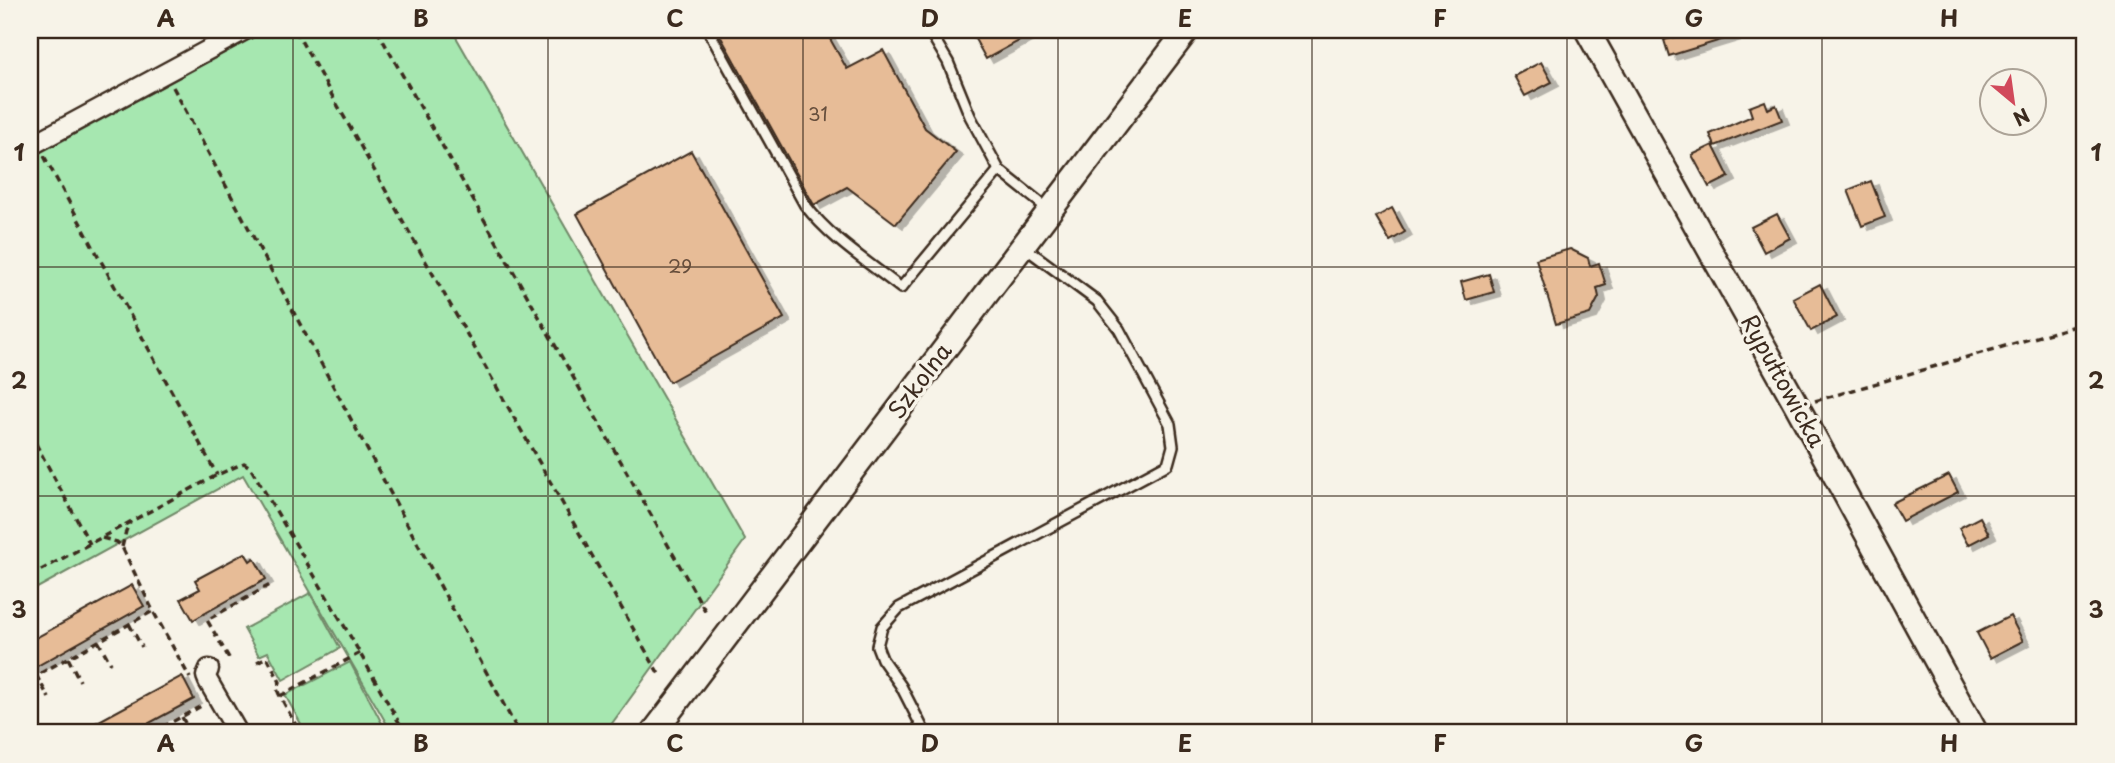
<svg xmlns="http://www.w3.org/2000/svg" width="2115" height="763" viewBox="0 0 2115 763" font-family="'Playpen Sans',sans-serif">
	<defs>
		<filter id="shadow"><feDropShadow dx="7" dy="4" stdDeviation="0" flood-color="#0004"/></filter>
	</defs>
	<rect width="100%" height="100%" fill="#f7f3e8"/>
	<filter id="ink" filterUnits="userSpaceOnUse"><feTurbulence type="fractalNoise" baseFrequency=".0143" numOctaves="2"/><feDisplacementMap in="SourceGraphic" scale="14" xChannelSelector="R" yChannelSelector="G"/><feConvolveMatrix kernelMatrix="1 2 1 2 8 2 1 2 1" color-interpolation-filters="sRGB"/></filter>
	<g filter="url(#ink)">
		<g fill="#a6e7b0" stroke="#708867" stroke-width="2">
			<polygon points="267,30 452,30 745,540 605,733 392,733 243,475 30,592 30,158"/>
			<polygon points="310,593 340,648 283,680 268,652 259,656 244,629"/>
			<polygon points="350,662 387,733 306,733 285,695"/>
		</g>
		<g fill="#e7bc97" stroke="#3b2a1e" stroke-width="2" filter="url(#shadow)">
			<polygon points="717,30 825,30 847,69 883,50 925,128 956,152 896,224 847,187 814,205"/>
			<polygon points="970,30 1039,30 986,59"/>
			<polygon points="1700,30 1744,30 1744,33 1669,56 1664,40"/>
			<polygon points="1541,62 1552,82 1525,96 1514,76"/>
			<polygon points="1765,101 1768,109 1776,105 1782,120 1715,146 1710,134 1752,116 1749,107"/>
			<polygon points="1713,145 1729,177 1709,187 1692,155"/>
			<polygon points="691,151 784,318 669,382 577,214"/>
			<polygon points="1871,181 1885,217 1862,226 1848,190"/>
			<polygon points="1392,208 1405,232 1390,241 1376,217"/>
			<polygon points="1777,214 1790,238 1764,252 1751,227"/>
			<polygon points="1570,249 1588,258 1590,266 1599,263 1606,285 1597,288 1599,297 1590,314 1556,324 1536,259"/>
			<polygon points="1489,274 1494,292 1466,300 1461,282"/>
			<polygon points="1820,284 1837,317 1811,331 1793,298"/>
			<polygon points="1949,475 1958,492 1902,521 1892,503"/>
			<polygon points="1980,517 1989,534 1968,545 1959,528"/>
			<polygon points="245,553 250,561 254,558 266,579 193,620 181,599 200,589 195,580"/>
			<polygon points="132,585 144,606 30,670 30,641"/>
			<polygon points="2010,616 2023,641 1990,658 1977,633"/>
			<polygon points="182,676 194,699 131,733 77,733"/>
		</g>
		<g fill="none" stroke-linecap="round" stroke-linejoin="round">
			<g stroke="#3b2a1e" stroke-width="14">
				<g id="service">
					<path d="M 708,30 L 805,205 C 831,239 868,262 901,288 L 999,170"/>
					<polyline points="854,30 856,30"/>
					<polyline points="929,30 948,62 970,116 999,170 1048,209"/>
					<polyline points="925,733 901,686 882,659 877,646 882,627 899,608 1168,464 1173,446 1170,424 1119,329 1097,301 1024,247"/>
				</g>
			</g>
			<g stroke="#3b2a1e" stroke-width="23">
				<g id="minor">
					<polyline points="30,146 245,30"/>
					<polyline points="209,669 206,676 208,681 238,733"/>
				</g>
			</g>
			<g stroke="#3b2a1e" stroke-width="28">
				<g id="tertiary">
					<polyline points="1587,30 1797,406 1976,733"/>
					<polyline points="653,733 1187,30"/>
				</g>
			</g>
			<g stroke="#3b2a1e" stroke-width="3.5" stroke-dasharray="7 5" stroke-linecap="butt">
				<polyline points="295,30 660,676"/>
				<polyline points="377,30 707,614"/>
				<polyline points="173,87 519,733"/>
				<polyline points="44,156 217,475"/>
				<polyline points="1815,401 2085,323"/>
				<polyline points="30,433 90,544"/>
				<polyline points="102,538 117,542 122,547 153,611 190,678"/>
				<polyline points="122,547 126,531 130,523"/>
				<polyline points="30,576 217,475 244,463 250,467 349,634 405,733"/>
				<polyline points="129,624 142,647"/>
				<polyline points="98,641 111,664"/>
				<polyline points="68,658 80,681"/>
				<polyline points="229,658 207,620 270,585"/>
				<polyline points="257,662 267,657 280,682 277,689 279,694 300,733"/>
				<polyline points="36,675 49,698"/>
				<polyline points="30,679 153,611"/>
				<polyline points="280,696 360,653"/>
				<polyline points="182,717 190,733"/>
				<polyline points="152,733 203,705"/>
			</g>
			<use href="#service" stroke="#f7f3e8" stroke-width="9"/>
			<use href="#minor" stroke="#f7f3e8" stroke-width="18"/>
			<use href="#tertiary" stroke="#f7f3e8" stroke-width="23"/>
		</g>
	</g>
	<path fill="none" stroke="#3b2a1e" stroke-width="2" stroke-opacity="0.55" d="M 293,30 L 293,733M 548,30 L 548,733M 803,30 L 803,733M 1058,30 L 1058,733M 1312,30 L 1312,733M 1567,30 L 1567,733M 1822,30 L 1822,733M 30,267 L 2085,267M 30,496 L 2085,496"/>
	<g text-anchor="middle" stroke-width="7" stroke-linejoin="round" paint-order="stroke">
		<g font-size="19" fill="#664e3c">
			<text x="818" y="121">31</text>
			<text x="680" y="273">29</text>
		</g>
		<g font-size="23" fill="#3b2a1e" stroke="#f7f3e8">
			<text transform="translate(920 381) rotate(-53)" y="8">Szkolna</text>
			<text transform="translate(1783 381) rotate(61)" y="8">Rypułtowicka</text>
		</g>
	</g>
	<rect width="2115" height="763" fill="none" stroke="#f7f3e8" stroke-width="77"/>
	<g transform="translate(2013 102) rotate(151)"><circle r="33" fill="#f7f3e8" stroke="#aca397" stroke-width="2"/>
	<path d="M0-5L12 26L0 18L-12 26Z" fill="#d1495b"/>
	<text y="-10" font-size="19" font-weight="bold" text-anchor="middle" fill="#3b2a1e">N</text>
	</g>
	<rect x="38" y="38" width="2038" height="686" fill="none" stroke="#3b2a1e" stroke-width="2.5"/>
	<g font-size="23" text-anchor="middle" font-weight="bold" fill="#3b2a1e">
		<text x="166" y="27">A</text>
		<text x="421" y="27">B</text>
		<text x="675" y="27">C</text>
		<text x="930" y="27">D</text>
		<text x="1185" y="27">E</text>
		<text x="1440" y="27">F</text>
		<text x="1694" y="27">G</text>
		<text x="1949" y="27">H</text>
		<text x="19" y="161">1</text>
		<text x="2096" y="161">1</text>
		<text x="19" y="389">2</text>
		<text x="2096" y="389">2</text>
		<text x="19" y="618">3</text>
		<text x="2096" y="618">3</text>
		<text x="166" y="752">A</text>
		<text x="421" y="752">B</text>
		<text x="675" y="752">C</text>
		<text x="930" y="752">D</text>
		<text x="1185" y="752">E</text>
		<text x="1440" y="752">F</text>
		<text x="1694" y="752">G</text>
		<text x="1949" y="752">H</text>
	</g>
</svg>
